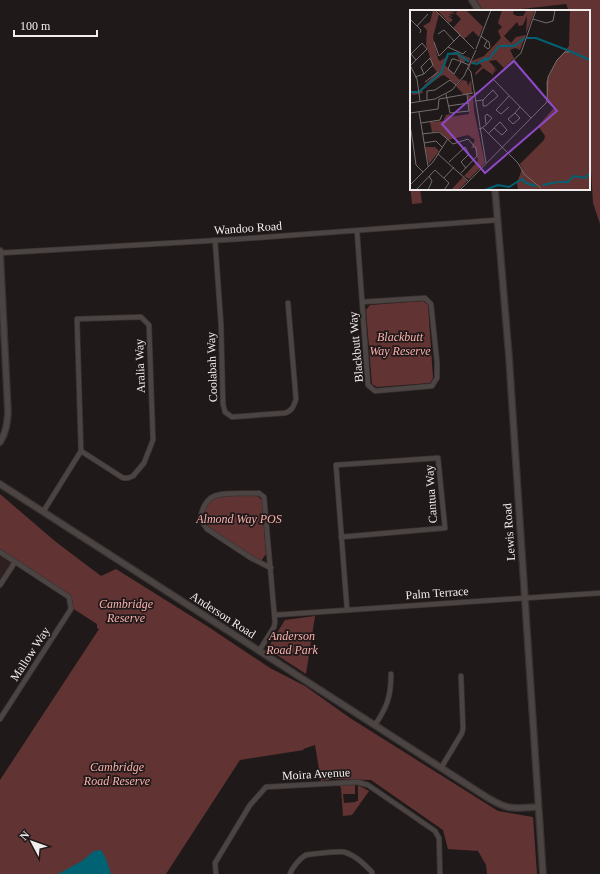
<svg xmlns="http://www.w3.org/2000/svg" width="600" height="874" viewBox="0 0 600 874" font-family="'Times New Roman',serif">
	<rect width="100%" height="100%" fill="#201919"/>
	<polygon fill="#2e2020" points="0,552 15,562 0,585"/>
	<g fill="#613433">
		<polygon points="472,0 600,0 600,224 593,203 589,137 589,11 569,11 566,4 504,11 479,11"/>
		<polygon points="410,184 411,189 420,189 422,203 412,204"/>
		<polygon points="423,301 428,305 433,378 430,383 377,387 372,384 366,310 370,305"/>
		<polygon points="0,494 56,542 101,576 116,569 207,626 270,668 305,686 350,718 498,811 533,817 537,874 487,874 486,865 478,851 448,849 443,830 371,780 332,779 321,781 315,745 303,749 304,750 240,760 166,874 0,874 0,780 99,629 97,628 97,624 72,608 71,596 0,550"/>
		<polygon points="217,495 256,495 262,500 266,554 261,561 257,561 207,529 200,519 201,511"/>
		<polygon points="315,616 306,674 269,650 269,646 285,620"/>
		<polygon points="355,784 355,794 343,794 344,803 356,802 356,801 358,801 358,785 369,791 352,815 343,816 341,788 339,785"/>
	</g>
	<polygon fill="#016274" points="101,850 106,859 111,874 58,874 82,861 94,851"/>
	<g fill="none" stroke-linecap="round" stroke-linejoin="round">
		<g stroke="#383333" stroke-width="6">
			<g id="minor">
				<polyline points="357,231 368,385 375,391 432,386 437,378 437,362 431,304 425,298 362,302"/>
				<path d="M 215,240 L 221,324 L 223,404 L 225,412 L 232,417 L 285,413 C 292,411 294,406 296,399 L 288,303"/>
				<polyline points="0,253 239,239 497,220"/>
				<polyline points="43,512 81,451 77,319 141,317 149,325 153,440 144,463 133,476 128,478 123,478 81,451"/>
				<polyline points="341,537 445,528 438,458 336,465 347,609"/>
				<polyline points="0,552 69,597 71,609 0,719"/>
				<polyline points="0,585 15,562"/>
				<polyline points="275,615 600,593"/>
				<path d="M 259,651 L 274,627 L 275,622 L 264,497 L 259,493 C 249,494 227,492 218,495 C 207,497 202,509 200,519 L 207,529 L 251,558 L 271,568"/>
				<path d="M 375,725 C 387,707 391,697 391,674"/>
				<polyline points="441,768 462,733 463,728 461,676"/>
				<polyline points="216,874 215,863 250,805 266,787 357,782 368,785 435,831 439,838 440,874"/>
				<path d="M 290,874 C 292,868 300,858 306,855 C 311,854 339,851 344,852 C 355,855 364,864 372,872 L 372,874"/>
			</g>
		</g>
		<g stroke="#383333" stroke-width="8">
			<g id="tertiary">
				<polyline points="472,0 479,11"/>
				<polyline points="495,189 509,357 543,874"/>
				<path d="M 0,251 L 8,413 C 7,423 6,433 0,442"/>
				<path d="M 0,484 L 488,798 C 510,811 513,808 538,807"/>
			</g>
		</g>
		<use href="#minor" stroke="#4c4443" stroke-width="4.5"/>
		<use href="#tertiary" stroke="#4c4443" stroke-width="5.5"/>
	</g>
	<g text-anchor="middle" stroke-width="3.5" stroke-linejoin="round" paint-order="stroke">
		<g font-size="12" fill="#f2eded" stroke="#201919">
			<text transform="translate(248 228) rotate(-4)" y="4">Wandoo Road</text>
			<text transform="translate(356 347) rotate(-95)" y="4">Blackbutt Way</text>
			<text transform="translate(140 366) rotate(-92)" y="4">Aralia Way</text>
			<text transform="translate(212 367) rotate(-92)" y="4">Coolabah Way</text>
			<text transform="translate(431 494) rotate(-94)" y="4">Cantua Way</text>
			<text transform="translate(509 532) rotate(-94)" y="4">Lewis Road</text>
			<text transform="translate(437 593) rotate(-4)" y="4">Palm Terrace</text>
			<text transform="translate(223 615) rotate(33)" y="4">Anderson Road</text>
			<text transform="translate(30 654) rotate(-57)" y="4">Mallow Way</text>
			<text transform="translate(316 774) rotate(-3)" y="4">Moira Avenue</text>
		</g>
		<g font-size="12" font-style="italic" fill="#fbb0ad" stroke="#201919">
			<text x="400" y="341">Blackbutt<tspan x="400" dy="14">Way Reserve</tspan></text>
			<text x="239" y="523">Almond Way POS</text>
			<text x="126" y="608">Cambridge<tspan x="126" dy="14">Reserve</tspan></text>
			<text x="292" y="640">Anderson<tspan x="292" dy="14">Road Park</tspan></text>
			<text x="117" y="771">Cambridge<tspan x="117" dy="14">Road Reserve</tspan></text>
		</g>
	</g>
	<g transform="translate(410 10)">
		<rect width="180" height="180" fill="#201919"/>
		<path d="M 23,0 L 29,4 L 23,27 L 28,49 L 30,51 L 44,42 L 60,48 L 60,51 L 56,49 L 54,53 L 50,51 L 47,45 L 39,45 L 35,55 L 50,70 L 46,74 L 34,65 L 31,66 L 12,80 L 13,83 L 3,85 L 0,81 L 8,82 L 27,62 L 23,57 L 16,35 L 17,20 L 13,16 L 20,12 ZM 27,0 L 42,0 L 46,2 L 40,2 L 46,4 L 47,0 L 56,0 L 73,17 L 69,27 L 63,21 L 54,29 L 43,18 L 51,9 L 46,4 L 39,4 L 43,7 L 38,6 L 43,10 L 39,13 ZM 92,0 L 104,0 L 103,4 L 107,6 L 113,6 L 116,1 L 125,0 L 116,24 L 117,6 L 113,15 L 109,16 L 107,12 L 94,26 L 101,33 L 106,27 L 116,25 L 110,40 L 105,38 L 100,40 L 104,48 L 94,58 L 86,50 L 79,51 L 88,61 L 84,58 L 86,62 L 84,61 L 83,65 L 73,58 L 66,65 L 65,63 L 72,56 L 68,52 L 61,54 L 59,59 L 59,56 L 61,51 L 74,46 L 91,28 L 88,21 L 92,17 L 88,13 ZM 160,0 L 180,0 L 180,180 L 108,180 L 107,173 L 112,159 L 110,154 L 134,130 L 135,126 L 128,116 L 144,98 L 137,92 L 136,72 L 147,50 L 159,36 ZM 52,70 L 57,71 L 58,76 L 61,70 L 62,83 L 54,85 L 46,76 ZM 58,85 L 63,86 L 64,101 L 75,153 L 59,169 L 54,166 L 68,151 L 65,138 L 61,138 L 65,130 L 58,125 L 38,130 L 29,121 L 22,122 L 20,112 L 33,111 L 36,105 L 40,104 L 40,107 L 59,104 ZM 15,137 L 25,137 L 29,141 L 19,154 ZM 53,167 L 57,171 L 49,180 L 41,180 Z" fill="#613433"/>
		<path fill="none" stroke="#016274" stroke-width="2" d="M 117,28 L 126,28 L 157,40M 157,40 L 180,50M 72,51 L 79,49 L 89,36 L 104,36 L 115,28M 62,53 L 67,54 L 76,48M 0,82 L 9,82 L 31,63 L 38,44 L 47,43 L 59,52M 107,172 L 112,169 L 116,173 L 126,176M 148,172 L 158,172 L 164,166 L 175,168 L 180,163M 133,175 L 147,172M 75,180 L 88,175 L 99,177 L 107,172"/>
		<path fill="none" stroke="#746e6e" stroke-width="1" d="M 25,0 L 64,39M 0,9 L 11,20 L 10,23M 123,9 L 136,13 L 143,11 L 145,0M 7,16 L 18,4M 28,24 L 34,20 L 44,31M 71,26 L 72,27 L 79,32 L 80,37 L 78,39 L 74,36 L 77,31M 24,32 L 29,46 L 50,25M 38,37 L 53,44 L 56,41M 66,39 L 81,0M 51,52 L 44,64 L 38,59 L 42,49 L 44,49 L 52,52 L 59,55M 0,55 L 7,69 L 10,91M 0,56 L 17,39 L 12,33 L 1,44 L 6,50M 58,58 L 61,62 L 76,153M 5,67 L 14,64 L 23,55 L 20,48 L 11,57 L 14,64M 83,69 L 121,108M 15,72 L 28,62M 36,84 L 40,103 L 59,101 L 57,84M 64,84 L 70,81 L 111,43 L 126,0M 99,86 L 86,100 L 91,104 L 99,97M 17,90 L 17,81 L 25,80 L 40,70 L 46,75M 65,91 L 73,90 L 83,80 L 88,86 L 76,96 L 73,96 L 73,90M 0,93 L 25,89 L 42,80 L 54,66 L 66,40M 38,96 L 59,93M 9,102 L 18,156M 0,103 L 28,99 L 29,89 L 63,83M 105,103 L 110,108 L 103,114 L 98,109 L 105,103 L 110,97M 11,113 L 30,110 L 32,105M 0,115 L 3,133M 73,118 L 108,153 L 114,164 L 131,178M 69,119 L 72,118 L 77,114 L 82,108 L 77,104 L 75,106 L 76,114M 79,123 L 90,112 L 97,120 L 92,125 L 84,118M 12,124 L 29,122 L 43,134 L 58,129 L 66,138 L 67,146 L 51,163M 3,133 L 6,155 L 13,162M 14,133 L 26,131 L 32,137M 28,144 L 58,171M 39,152 L 55,137 L 59,144 L 51,152 L 56,158M 34,168 L 44,157M 0,175 L 23,152 L 37,130M 6,180 L 25,160 L 39,173 L 34,180M 18,180 L 22,171 L 19,166M 50,180 L 137,92 L 138,67 L 147,50 L 155,42 L 159,42"/>
		<path fill="#8d49c6" fill-opacity="0.15" stroke="#8d49c6" stroke-width="2" d="M 104,51 L 147,101 L 75,163 L 32,114 Z"/>
		<rect width="180" height="180" fill="none" stroke="#f2eded" stroke-width="2"/>
	</g>
	<g transform="translate(32 842) rotate(311)" stroke="#201919" stroke-width="3" paint-order="stroke">
	<path d="M0-3L7 15L0 10L-7 15Z" fill="#f2eded"/>
	<text y="-6" font-size="11" font-weight="bold" text-anchor="middle" fill="#f2eded">N</text>
	</g>
	<path d="M14 30v6h83v-6" fill="none" stroke="#f2eded" stroke-width="2"/>
	<text x="20" y="30" font-size="12" fill="#f2eded" stroke="#201919" stroke-width="3" paint-order="stroke">100 m</text>
</svg>
